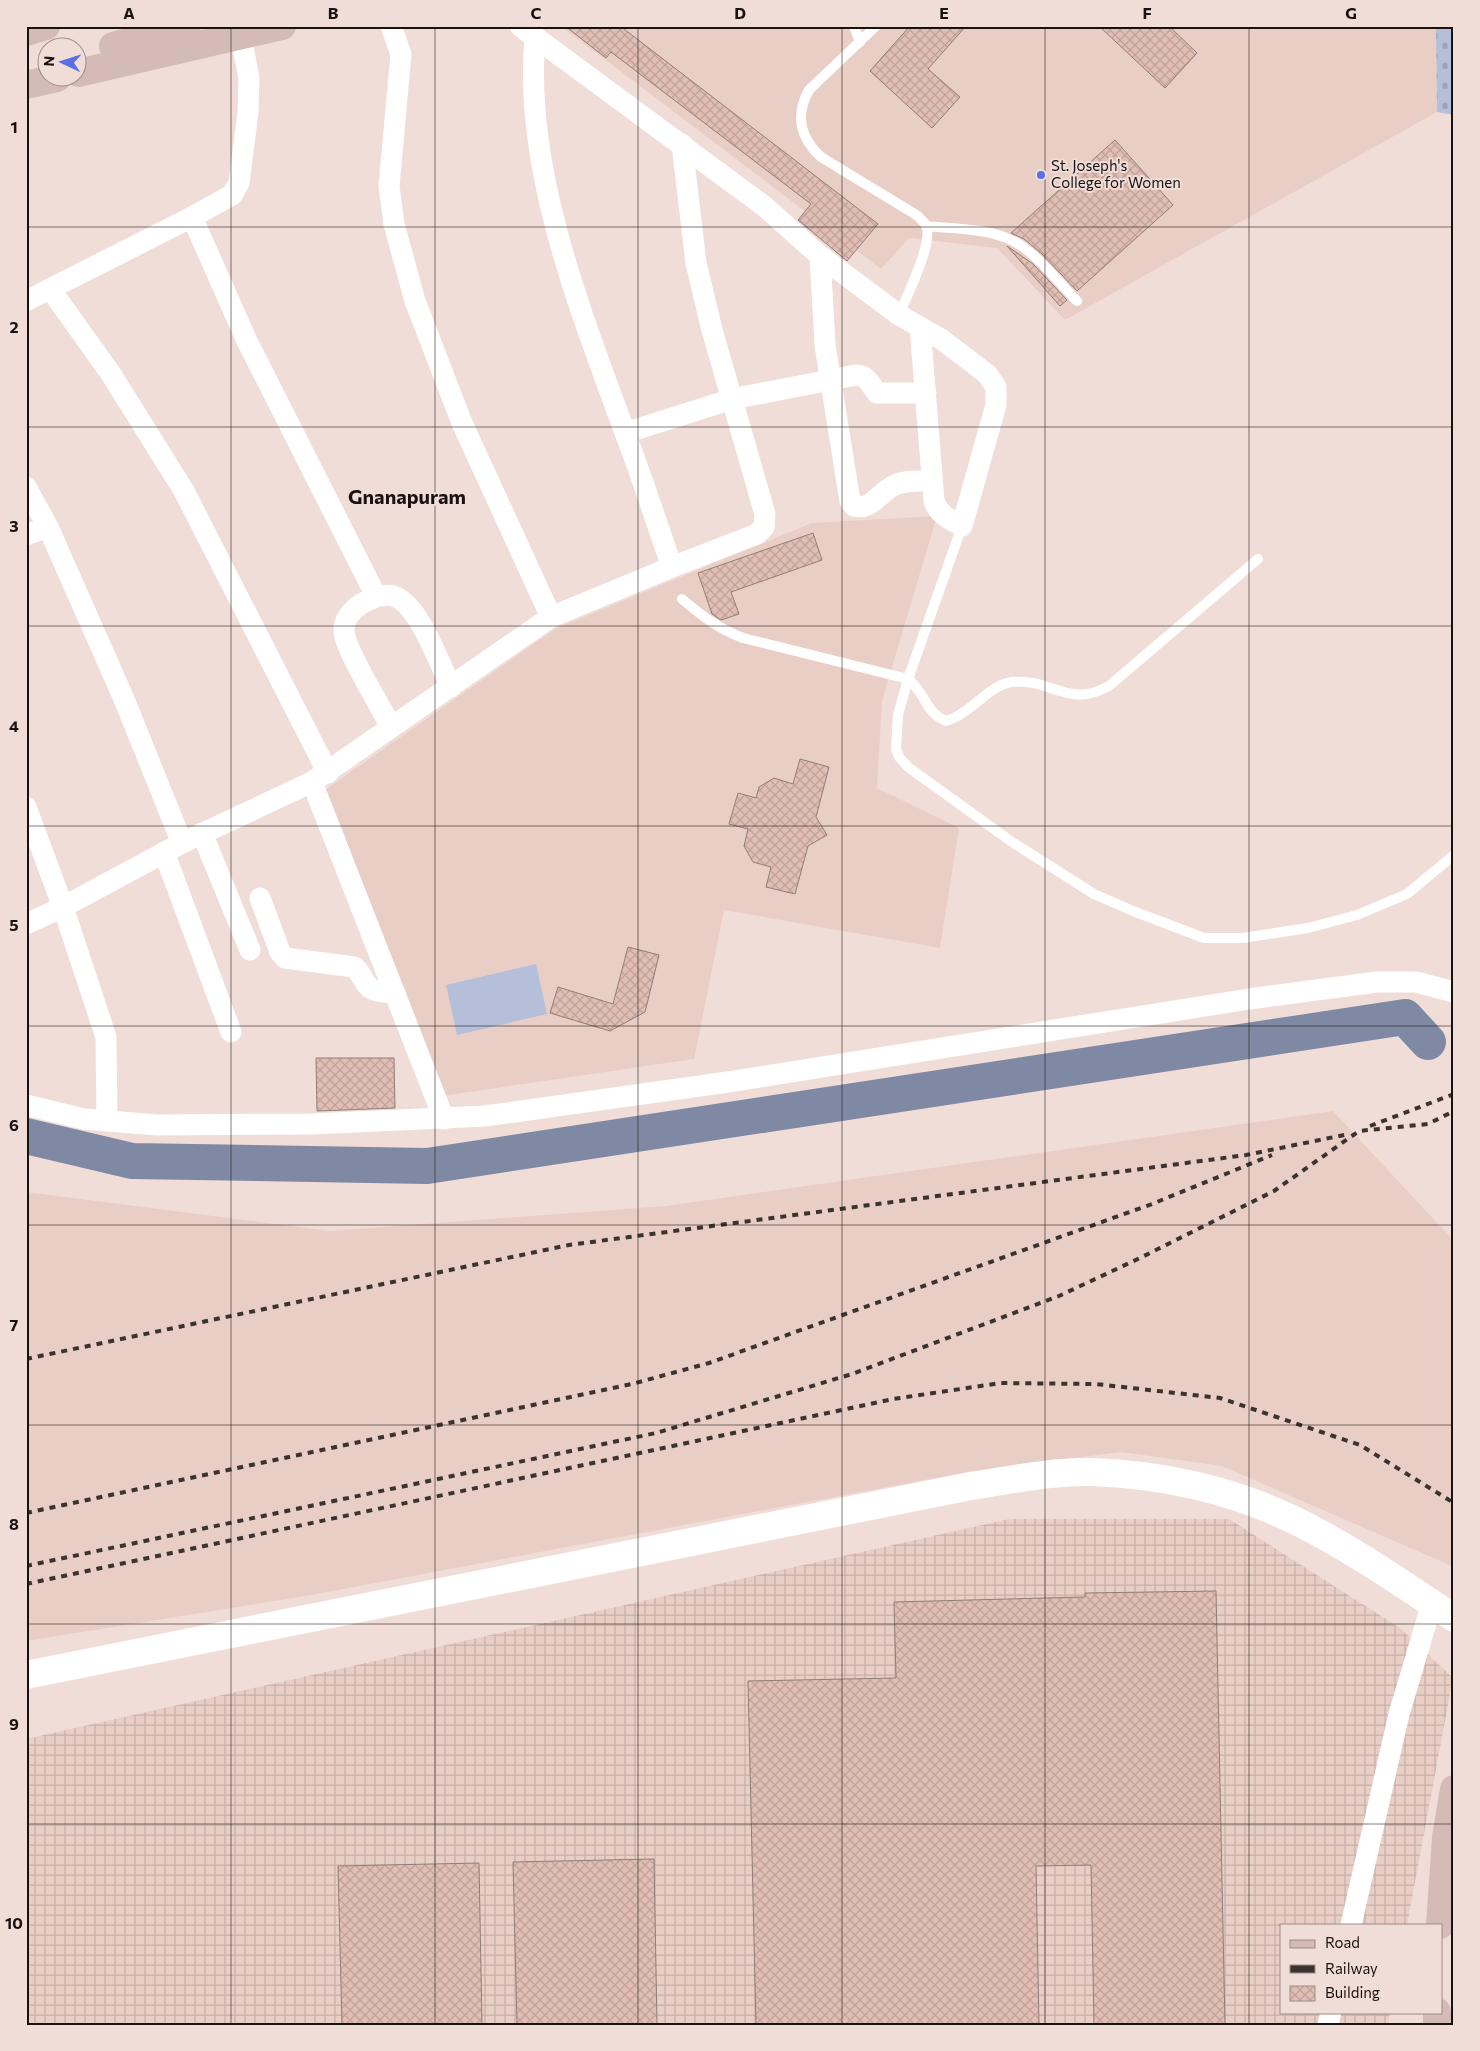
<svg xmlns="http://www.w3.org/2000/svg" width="1480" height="2051" viewBox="0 0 1480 2051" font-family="Commissioner,sans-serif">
	<defs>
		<pattern id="industrial-grid" width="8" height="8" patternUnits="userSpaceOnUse" patternTransform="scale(1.25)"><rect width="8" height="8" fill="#e9cec6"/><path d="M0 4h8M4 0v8" fill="none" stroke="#c7b0a9"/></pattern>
		<pattern id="cemetery-stones" width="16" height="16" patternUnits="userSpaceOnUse" patternTransform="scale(1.25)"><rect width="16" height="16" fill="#b6bfda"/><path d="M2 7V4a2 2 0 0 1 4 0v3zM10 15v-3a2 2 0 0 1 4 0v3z" fill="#9ca3ba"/></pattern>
		<pattern id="building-cross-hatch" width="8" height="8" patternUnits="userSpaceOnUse" patternTransform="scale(1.25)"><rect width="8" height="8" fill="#e1beb4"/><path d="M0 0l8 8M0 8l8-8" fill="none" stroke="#c0a29a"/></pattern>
	</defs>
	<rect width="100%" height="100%" fill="#f1ddd8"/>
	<g fill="#e9cec6">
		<polygon points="561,26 1436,26 1437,112 1065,320 997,248 909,238 881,269"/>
		<polygon points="937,516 882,701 877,788 959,828 940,948 724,910 694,1059 442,1096 325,790 555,629 812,523"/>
		<polygon points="1333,1111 1454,1241 1454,1567 1222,1466 1121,1452 972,1471 306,1596 26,1641 26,1192 330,1231 666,1206"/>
	</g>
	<polygon fill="url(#industrial-grid)" points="1009,1519 1229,1519 1400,1628 1453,1678 1407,1925 1281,1925 1281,2012 1390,2012 1388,2025 26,2025 26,1739"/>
	<polygon fill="url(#cemetery-stones)" points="1436,26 1454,26 1454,115 1437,112"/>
	<polygon fill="#b6bfda" points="536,964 547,1014 457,1035 446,985"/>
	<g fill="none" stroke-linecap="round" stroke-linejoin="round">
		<polyline stroke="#8089a4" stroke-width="36" points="26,1136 132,1161 427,1166 1405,1017 1428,1042"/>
	</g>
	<g fill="url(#building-cross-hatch)" stroke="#8f7e79">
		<polygon points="565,26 620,26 878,224 847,261 798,220 811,204 611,52 606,58"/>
		<polygon points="910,26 966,26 928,69 960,97 932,128 870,71"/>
		<polygon points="1099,26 1169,26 1197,53 1165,88"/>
		<polygon points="1115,140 1173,205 1077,291 1042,254 1024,239 1011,233"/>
		<polygon points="1007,246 1033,264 1067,300 1060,306"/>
		<polygon points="813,533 822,560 731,592 739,614 721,620 712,614 698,573"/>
		<polygon points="800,759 829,767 816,817 827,835 808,846 795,894 766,887 771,867 753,862 744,846 748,829 729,824 738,793 756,798 759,787 774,778 793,784"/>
		<polygon points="628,947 659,955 645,1012 610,1031 550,1013 558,987 613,1004"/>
		<polygon points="316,1058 394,1058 395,1108 317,1111"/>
		<polygon points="1216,1591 1225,2025 1094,2025 1091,1865 1036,1866 1039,2025 756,2025 748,1681 896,1678 894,1602 1085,1597 1085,1593"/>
		<polygon points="654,1859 657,2025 517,2025 513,1862"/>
		<polygon points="479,1863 482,2025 342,2025 338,1866"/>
	</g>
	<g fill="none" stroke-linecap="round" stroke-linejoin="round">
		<g stroke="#fff" stroke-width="10">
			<polyline points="854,26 860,42"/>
			<path d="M 876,26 L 809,90 C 795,115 800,138 821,157 L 918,216 C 920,219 924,222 926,225 C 934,243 906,297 899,315"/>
			<path d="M 926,226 C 953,229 986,228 1011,240 C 1034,250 1059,283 1077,301"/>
			<polyline points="962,526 908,679 898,715 896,749 899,757 908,767 1012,842 1094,894 1133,911 1204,938 1243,938 1308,928 1357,915 1407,894 1454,855"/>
			<path d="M 682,599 C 702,616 719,629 743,638 L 908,679 C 926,693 925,713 946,721 C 971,714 988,685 1012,682 C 1052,678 1068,709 1109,686 L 1258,559"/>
		</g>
		<g stroke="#fff" stroke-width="21">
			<path d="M 520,26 L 764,206 L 820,256 L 863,288 L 899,315 L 941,339 L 987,374 L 996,387 L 996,405 L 962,526 C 949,519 939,515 934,501 L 920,327"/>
			<path d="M 535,38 C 523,170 582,315 627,438 C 643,480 657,524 672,567 L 551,617"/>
			<polyline points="192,217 232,195 239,183 248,112 249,78 241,37"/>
			<path d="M 820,256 L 825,345 L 850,501 L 854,506 C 872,511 880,491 895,485 C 906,480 919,481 931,481"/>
			<polyline points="51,290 111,374 184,491 328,773"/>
			<polyline points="26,301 192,217 247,341 376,596"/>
			<path d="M 625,433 L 732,399 L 856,375 C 869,376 869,384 877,393 L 926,393"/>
			<polyline points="26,487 48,527"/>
			<polyline points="26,535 48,527 124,699 182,843"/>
			<polyline points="672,567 757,534 764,527 765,514 712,330 696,263 682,144"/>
			<path d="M 391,727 C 381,707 346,651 344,632 C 343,620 352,610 361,604 C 371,599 381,593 393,596 C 418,602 440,665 451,687"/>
			<polyline points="312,782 444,1119"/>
			<polyline points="26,807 63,907 106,1037 107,1121"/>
			<polyline points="202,833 250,950"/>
			<polyline points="164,852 231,1032"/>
			<path d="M 260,898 L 280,952 L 285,958 L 354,967 C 362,973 362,980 368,986 C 374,993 387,992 395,993"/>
			<polyline points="26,924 63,907 182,843 312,782 551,617 462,423 415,301 394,224 389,186 401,54 391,26"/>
			<polyline points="26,1105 84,1119 157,1125 312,1124 485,1116 728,1082 1249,999 1377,982 1416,982 1454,992"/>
			<polyline points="1351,1925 1399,1714 1432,1603"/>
			<polyline points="1328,2025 1331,2012"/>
		</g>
		<path stroke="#fff" stroke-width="28" d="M 26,1675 L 971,1486 C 1011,1480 1051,1471 1091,1472 C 1161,1474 1233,1490 1296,1521 C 1351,1548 1402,1584 1454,1618"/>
		<g stroke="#d5bbb5" stroke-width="28">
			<polyline points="26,32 46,26"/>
			<polyline points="113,46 187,26"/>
			<polyline points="78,73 282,26"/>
			<polyline points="26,85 57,78"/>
			<polyline points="1440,1925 1446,1837 1454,1789"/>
			<polyline points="1437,2025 1437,2012"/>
		</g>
		<g stroke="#3b3330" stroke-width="4" stroke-dasharray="6 6" stroke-linecap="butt">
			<polyline points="1370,1126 1454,1094"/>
			<polyline points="26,1359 569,1245 1246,1155 1349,1134"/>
			<polyline points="26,1513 632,1384 709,1363 1152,1204 1272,1155"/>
			<polyline points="26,1566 656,1433 852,1374 1059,1296 1140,1258 1274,1191 1359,1131 1428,1124 1454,1111"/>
			<polyline points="26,1584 893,1399 1001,1383 1096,1384 1220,1398 1360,1445 1454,1503"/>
		</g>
	</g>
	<path fill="none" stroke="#181210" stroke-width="1" stroke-opacity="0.55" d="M 231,26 L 231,2025M 435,26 L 435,2025M 638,26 L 638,2025M 842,26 L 842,2025M 1045,26 L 1045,2025M 1249,26 L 1249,2025M 26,227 L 1454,227M 26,427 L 1454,427M 26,626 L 1454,626M 26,826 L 1454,826M 26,1026 L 1454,1026M 26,1225 L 1454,1225M 26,1425 L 1454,1425M 26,1624 L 1454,1624M 26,1824 L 1454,1824"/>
	<circle fill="#5870e6" stroke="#f1ddd8" stroke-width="2" cx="1041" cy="175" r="5"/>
	<g text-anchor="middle" stroke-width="4" stroke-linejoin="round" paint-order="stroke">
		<g font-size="15" fill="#181210" stroke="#f1ddd8" text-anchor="start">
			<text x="1051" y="171">St. Joseph's<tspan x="1051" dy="17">College for Women</tspan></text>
		</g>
		<g font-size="20" font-weight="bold" fill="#181210" stroke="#f1ddd8">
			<text x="407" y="504">Gnanapuram</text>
		</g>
	</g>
	<rect width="1480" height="2051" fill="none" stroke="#f1ddd8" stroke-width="55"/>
	<rect x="1280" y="1924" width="162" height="90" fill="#f1ddd8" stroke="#9a8c88"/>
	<rect x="1290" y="1940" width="25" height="8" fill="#d5bbb5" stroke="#9a8c88"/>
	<text x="1325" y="1948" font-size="15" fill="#181210">Road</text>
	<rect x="1290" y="1965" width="25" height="8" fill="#3b3330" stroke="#9a8c88"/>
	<text x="1325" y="1974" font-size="15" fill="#181210">Railway</text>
	<rect x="1290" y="1986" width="25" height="15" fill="url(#building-cross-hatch)" stroke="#9a8c88"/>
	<text x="1325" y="1998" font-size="15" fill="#181210">Building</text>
	<g transform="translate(62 62) rotate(274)"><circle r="24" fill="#f1ddd8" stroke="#9a8c88"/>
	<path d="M0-4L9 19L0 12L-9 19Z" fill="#5870e6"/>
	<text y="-8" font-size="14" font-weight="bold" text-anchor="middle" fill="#181210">N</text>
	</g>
	<rect x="28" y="28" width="1424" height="1996" fill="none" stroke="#181210" stroke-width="2"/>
	<g font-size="16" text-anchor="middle" font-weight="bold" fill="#181210">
		<text x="129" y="19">A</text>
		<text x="333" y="19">B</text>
		<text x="536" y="19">C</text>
		<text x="740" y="19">D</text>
		<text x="944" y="19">E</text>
		<text x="1147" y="19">F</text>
		<text x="1351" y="19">G</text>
		<text x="14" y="133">1</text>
		<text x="14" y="333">2</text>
		<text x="14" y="532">3</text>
		<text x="14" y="732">4</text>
		<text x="14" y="931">5</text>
		<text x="14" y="1131">6</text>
		<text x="14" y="1331">7</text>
		<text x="14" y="1530">8</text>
		<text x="14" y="1730">9</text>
		<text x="14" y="1929">10</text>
	</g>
</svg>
